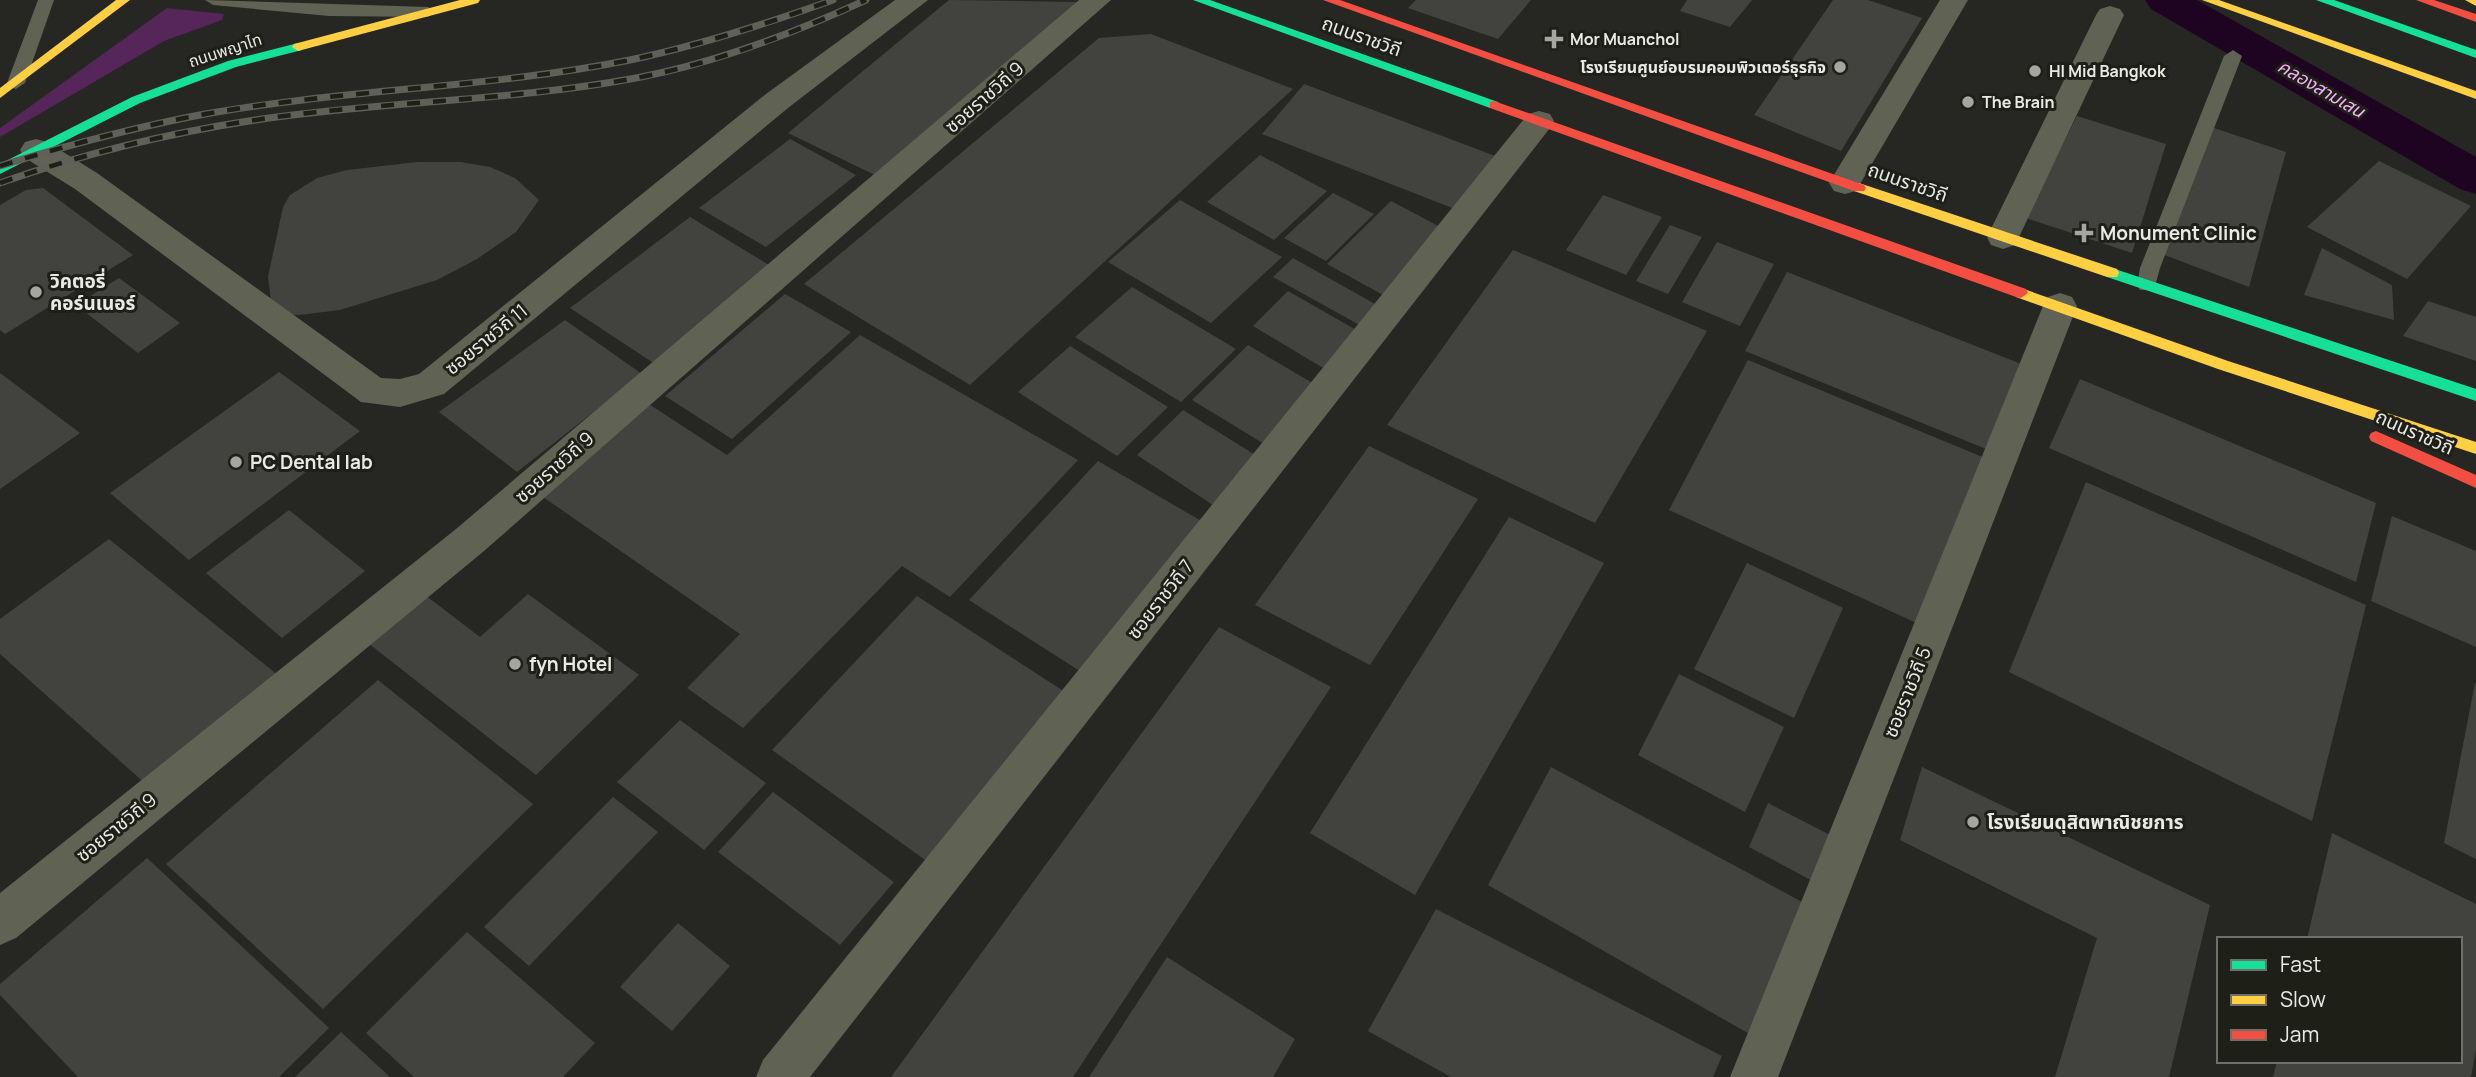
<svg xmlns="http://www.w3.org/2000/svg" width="2476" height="1077" viewBox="0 0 2476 1077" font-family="Manrope,'Noto Sans Thai',sans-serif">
	<rect width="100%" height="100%" fill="#262722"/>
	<polygon fill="#562559" points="167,8 224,14 222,20 164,41 0,137 0,128"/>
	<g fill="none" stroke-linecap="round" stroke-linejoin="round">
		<polygon fill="#1e0420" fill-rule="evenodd" points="2145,0 2197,0 2476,157 2476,194 2460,189 2151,9"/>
	</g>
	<g fill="#42433f">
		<polygon points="949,0 1077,2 879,177 788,133"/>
		<polygon points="1416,0 1531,0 1498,39 1408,8"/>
		<polygon points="1687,0 1752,0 1730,27 1680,11"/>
		<polygon points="1833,0 1868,0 1922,18 1841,151 1754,115"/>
		<polygon points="1151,34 1293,89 970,385 804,284 1099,38"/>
		<polygon points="1304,84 1498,157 1460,211 1262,134"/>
		<polygon points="2077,116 2166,144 2132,253 2026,218"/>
		<polygon points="2214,128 2286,152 2249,287 2162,254"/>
		<polygon points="790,139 856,175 766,247 699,208"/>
		<polygon points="1260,155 1327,191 1274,240 1207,202"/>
		<polygon points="2379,161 2471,206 2407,279 2307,227"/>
		<polygon points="417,162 461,162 490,167 515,178 539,200 516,232 477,259 437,280 340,310 299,315 280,314 272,308 268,277 283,207 290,195 317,178 347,170"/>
		<polygon points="43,188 133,255 5,334 0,330 0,205 26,190"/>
		<polygon points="1333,193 1374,214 1326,261 1284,238"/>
		<polygon points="1603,195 1662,217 1626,275 1566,250"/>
		<polygon points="1180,200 1282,257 1211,323 1108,262"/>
		<polygon points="1391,201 1446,230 1383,295 1327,264"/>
		<polygon points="690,217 774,268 655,364 570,308"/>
		<polygon points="1670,225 1702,237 1668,294 1636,281"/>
		<polygon points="1717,242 1774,264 1740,326 1682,302"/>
		<polygon points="2322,248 2392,285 2394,320 2304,295"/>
		<polygon points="1513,250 1707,331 1595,523 1387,425"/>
		<polygon points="1293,258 1384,309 1365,328 1273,277"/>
		<polygon points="1787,272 2029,367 1996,453 1745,351"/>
		<polygon points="119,278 180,323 138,353 76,305"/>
		<polygon points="1132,287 1236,349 1181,402 1075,337"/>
		<polygon points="1288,291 1365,335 1330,372 1253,326"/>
		<polygon points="785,294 851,332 732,439 665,396"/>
		<polygon points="2428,301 2476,317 2476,361 2403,336"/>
		<polygon points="565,320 642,374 517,472 439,412"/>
		<polygon points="860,335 1078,460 950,597 902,566 743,728 687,688 740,634 533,490 641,399 727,455"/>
		<polygon points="1248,345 1321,388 1266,445 1192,400"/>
		<polygon points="1070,346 1168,407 1117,456 1018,392"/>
		<polygon points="1748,360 1985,458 1921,625 1669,510"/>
		<polygon points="279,372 360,431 189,560 110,493"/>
		<polygon points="0,373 80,433 0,489"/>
		<polygon points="2080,379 2376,503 2356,582 2049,448"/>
		<polygon points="1183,410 1265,461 1219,509 1137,455"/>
		<polygon points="1369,446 1478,499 1370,665 1255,605"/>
		<polygon points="1098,461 1210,526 1086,675 969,600"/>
		<polygon points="2086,482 2366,605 2312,821 2009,672"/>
		<polygon points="289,510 365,571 282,638 206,573"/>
		<polygon points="2392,516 2476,551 2476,647 2371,601"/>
		<polygon points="1509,517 1604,563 1415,895 1310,833"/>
		<polygon points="109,539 279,676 148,786 0,654 0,619"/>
		<polygon points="1747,563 1843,608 1794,718 1694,669"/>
		<polygon points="528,594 639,675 536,775 368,643 425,595 480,637"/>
		<polygon points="917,596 1068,694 928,862 772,750"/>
		<polygon points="1219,627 1331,687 1073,1077 891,1077"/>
		<polygon points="1679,674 1784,727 1745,812 1638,755"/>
		<polygon points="378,680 533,804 323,1009 166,864"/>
		<polygon points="2475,683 2476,683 2476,859 2444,843"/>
		<polygon points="680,720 766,783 704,850 617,782"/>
		<polygon points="1551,767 1806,904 1753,1036 1488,885"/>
		<polygon points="1922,767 2210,905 2169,1077 2055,1077 2097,938 1900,840"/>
		<polygon points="773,792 894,882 840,945 718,852"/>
		<polygon points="613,797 658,832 529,966 484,927"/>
		<polygon points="1768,803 1838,839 1820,885 1749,847"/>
		<polygon points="2332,833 2476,904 2476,1049 2471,1077 2273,1077 2277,1061 2460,1061 2460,939 2307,939"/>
		<polygon points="147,858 329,1028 279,1077 78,1077 0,995 0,984"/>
		<polygon points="1436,909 1722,1056 1713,1077 1451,1077 1368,1031"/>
		<polygon points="678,923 730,966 672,1031 620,987"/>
		<polygon points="467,932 595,1043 563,1077 414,1077 366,1033"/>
		<polygon points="1167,957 1295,1039 1273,1077 1089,1077"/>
		<polygon points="341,1032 390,1077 295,1077"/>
	</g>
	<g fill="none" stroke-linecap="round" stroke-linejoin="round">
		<g fill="#606254" fill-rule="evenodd">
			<polygon points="38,0 54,0 25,83 16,89 10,87 7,83"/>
			<polygon points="205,0 428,7 437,12 428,17 329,16 213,5"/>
			<polygon points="2233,50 2242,56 2160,268 2154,290 2140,290 2137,285 2140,268 2224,56"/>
		</g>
		<g fill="#606254" fill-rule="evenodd">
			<polygon points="895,0 928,0 788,108 444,394 400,407 361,402 75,189 25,158 20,150 25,142 36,139 47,142 97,173 381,378 400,379 419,374 766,94"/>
			<polygon points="1079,0 1111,0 484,551 16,938 0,945 0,893 456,529"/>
			<polygon points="1940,0 1968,0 1856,191 1845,194 1834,191 1829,183"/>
			<polygon points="2110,6 2120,9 2124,15 2019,237 2015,245 2003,249 1991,245 1987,237 2096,15 2100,9"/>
			<polygon points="1539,111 1550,114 1554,121 1550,128 810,1077 756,1077 763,1060 1528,114"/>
			<polygon points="2060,293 2072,297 2077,306 1778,1077 1730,1077 2043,306 2048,297"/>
		</g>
		<g fill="#16e098" fill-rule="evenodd">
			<polygon points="1193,0 1210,0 1498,102 1500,105 1498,108 1490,108"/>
			<polygon points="2316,0 2334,0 2476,50 2476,58"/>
			<polygon points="298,43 302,44 302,50 236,67 140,103 0,174 0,164 132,97 228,61"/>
			<polygon points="2112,268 2476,389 2476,401 2107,277 2105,273"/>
		</g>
		<g fill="#ffcf43" fill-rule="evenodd">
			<polygon points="116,0 130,0 0,98 0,88"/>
			<polygon points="460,0 480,0 478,3 298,51 292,47 294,44"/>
			<polygon points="2202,0 2219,0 2476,91 2476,99"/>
			<polygon points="2465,0 2476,0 2476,6"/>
			<polygon points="1859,183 2117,269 2119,273 2117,277 2107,277 1854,191 1854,185"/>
			<polygon points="2021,288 2228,361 2476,442 2476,454 2218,369 2016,297 2014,293"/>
		</g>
		<g fill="#f24e42" fill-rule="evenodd">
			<polygon points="1323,0 1340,0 1864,185 1866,188 1864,191 1854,191"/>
			<polygon points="2416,0 2434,0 2476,14 2476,22"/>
			<polygon points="1494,101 2026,289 2028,293 2021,298 2016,297 1490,108 1490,102"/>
			<polygon points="2376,431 2476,475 2476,488 2371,441 2369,437 2371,433"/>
		</g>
		<g stroke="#5f6058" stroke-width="7">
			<g id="rail">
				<path d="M 0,166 C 68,145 135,127 205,114 C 346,89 490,88 630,60 C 700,45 766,24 833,0"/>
				<path d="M 0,183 C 85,153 173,132 262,119 C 386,101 512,101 636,78 C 716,63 792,34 866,0"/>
			</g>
		</g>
		<use href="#rail" stroke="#1e1f17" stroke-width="4.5" stroke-dasharray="13" stroke-linecap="butt"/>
	</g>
	<g fill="#a5a6a1" stroke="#1e1f17" stroke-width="2.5">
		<path d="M1550.5 28.5h7v7h7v7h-7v7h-7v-7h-7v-7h7z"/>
		<circle cx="1840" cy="67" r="7"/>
		<circle cx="2035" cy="71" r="7"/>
		<circle cx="1968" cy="102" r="7"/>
		<path d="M2080.5 222.5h7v7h7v7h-7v7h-7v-7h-7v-7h7z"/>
		<circle cx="36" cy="292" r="7"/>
		<circle cx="236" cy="462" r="7"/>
		<circle cx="515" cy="664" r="7"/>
		<circle cx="1973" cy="822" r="7"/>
	</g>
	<g text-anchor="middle" stroke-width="6" stroke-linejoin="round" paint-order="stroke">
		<g font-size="16" font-weight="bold" fill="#e9eae5" stroke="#1e1f17" text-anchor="start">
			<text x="1570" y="45">Mor Muanchol</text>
			<text x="1826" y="73" text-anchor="end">โรงเรียนศูนย์อบรมคอมพิวเตอร์ธุรกิจ</text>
			<text x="2049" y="77">HI Mid Bangkok</text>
			<text x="1982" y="108">The Brain</text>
		</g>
		<g font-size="16" fill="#e9eae5" stroke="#1e1f17">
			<text transform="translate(225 50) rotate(-18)" y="6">ถนนพญาไท</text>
		</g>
		<g font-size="18" font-style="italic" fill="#f7affa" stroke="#1e1f17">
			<text transform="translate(2321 89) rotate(30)" y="6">คลองสามเสน</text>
		</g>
		<g font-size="19" fill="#e9eae5" stroke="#1e1f17">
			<text transform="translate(1362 36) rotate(20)" y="7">ถนนราชวิถี</text>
			<text transform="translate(984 97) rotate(-41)" y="7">ซอยราชวิถี 9</text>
			<text transform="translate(1908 182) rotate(19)" y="7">ถนนราชวิถี</text>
			<text transform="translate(486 339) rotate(-39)" y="7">ซอยราชวิถี 11</text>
			<text transform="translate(2415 432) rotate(24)" y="7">ถนนราชวิถี</text>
			<text transform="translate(554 467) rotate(-41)" y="7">ซอยราชวิถี 9</text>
			<text transform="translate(1160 599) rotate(-52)" y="7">ซอยราชวิถี 7</text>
			<text transform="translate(1907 692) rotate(-68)" y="7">ซอยราชวิถี 5</text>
			<text transform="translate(116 827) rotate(-39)" y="7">ซอยราชวิถี 9</text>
		</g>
		<g font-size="19" font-weight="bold" fill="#e9eae5" stroke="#1e1f17" text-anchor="start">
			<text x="2100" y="240">Monument Clinic</text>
			<text x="50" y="288">วิคตอรี่<tspan x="50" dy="22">คอร์นเนอร์</tspan></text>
			<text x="250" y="469">PC Dental lab</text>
			<text x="529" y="671">fyn Hotel</text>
			<text x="1987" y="829">โรงเรียนดุสิตพาณิชยการ</text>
		</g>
	</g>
	<rect x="2217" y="937" width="245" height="126" fill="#1e1f17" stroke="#6f7069" stroke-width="2"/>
	<rect x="2231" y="960" width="35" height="10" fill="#16e098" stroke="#6f7069" stroke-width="2"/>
	<text x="2280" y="972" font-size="21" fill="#e9eae5">Fast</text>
	<rect x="2231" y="995" width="35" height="10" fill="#ffcf43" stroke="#6f7069" stroke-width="2"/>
	<text x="2280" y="1007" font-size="21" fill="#e9eae5">Slow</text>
	<rect x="2231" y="1030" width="35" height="10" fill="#f24e42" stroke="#6f7069" stroke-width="2"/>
	<text x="2280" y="1042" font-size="21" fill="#e9eae5">Jam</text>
</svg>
